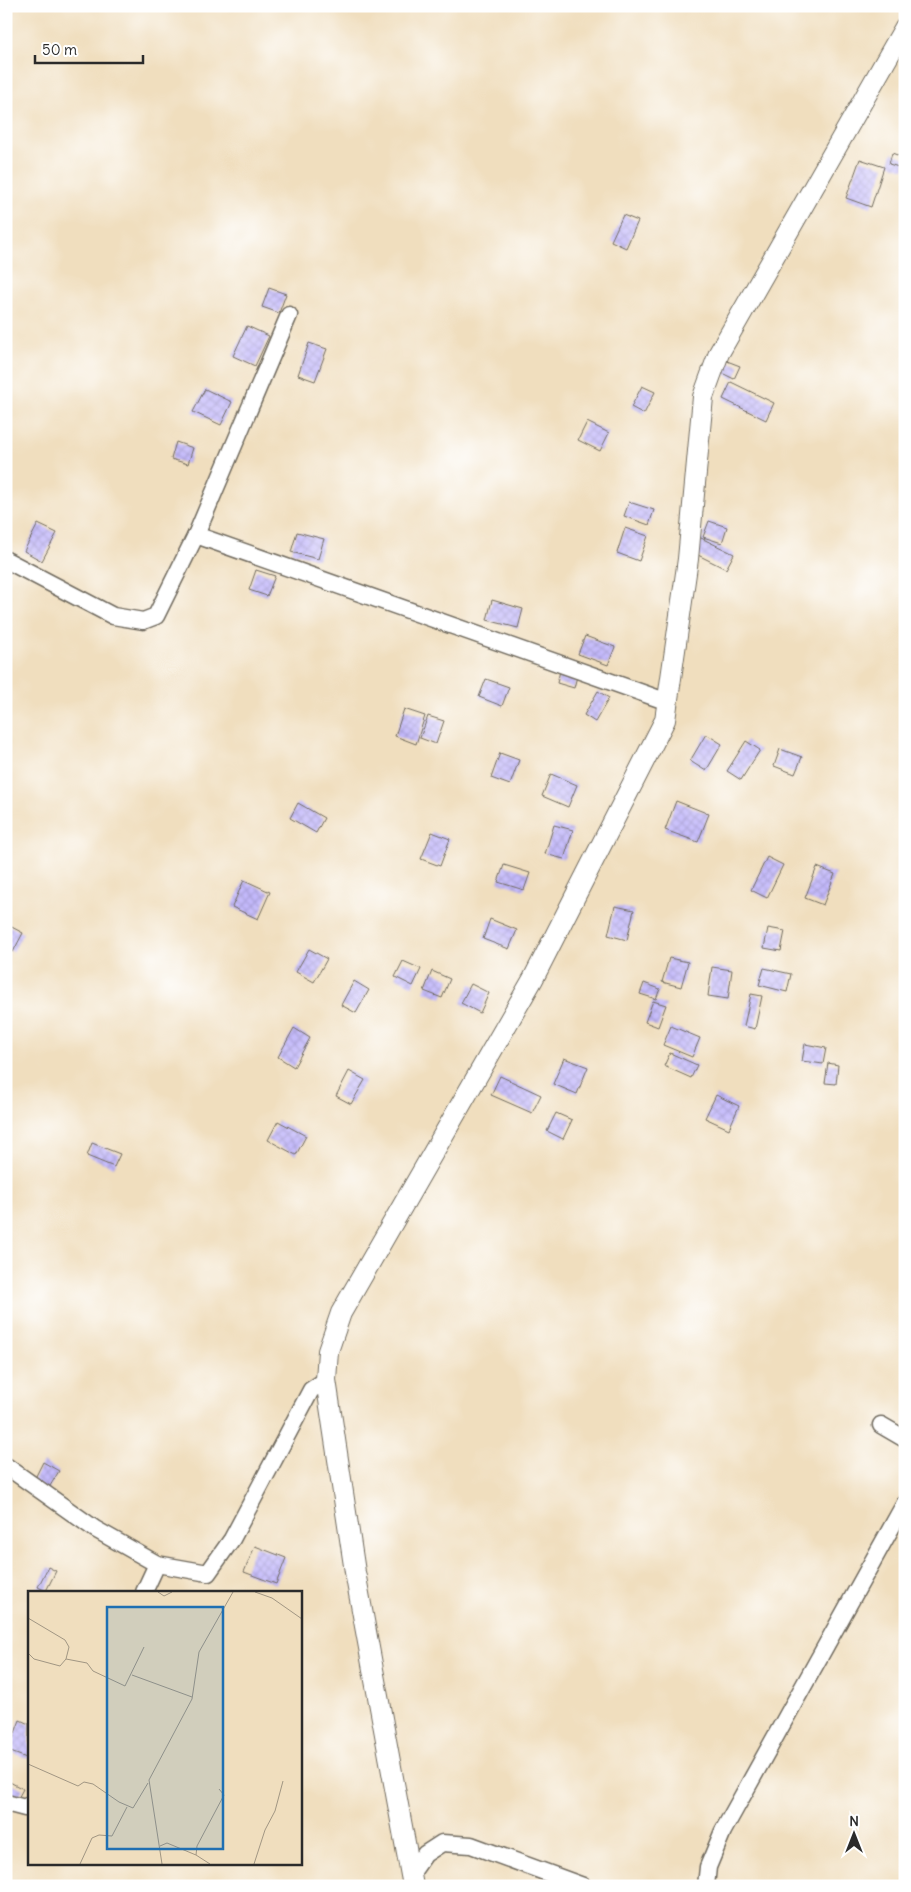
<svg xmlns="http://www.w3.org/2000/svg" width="911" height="1892" viewBox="0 0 911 1892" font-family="Delius,sans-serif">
	<defs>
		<pattern id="building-cross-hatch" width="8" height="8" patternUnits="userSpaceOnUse" patternTransform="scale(1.25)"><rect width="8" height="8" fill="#c2b8fa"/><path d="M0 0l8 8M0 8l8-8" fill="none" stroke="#a79ed6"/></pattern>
	</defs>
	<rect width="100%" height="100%" fill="#fff"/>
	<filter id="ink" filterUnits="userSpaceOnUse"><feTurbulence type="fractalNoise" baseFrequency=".02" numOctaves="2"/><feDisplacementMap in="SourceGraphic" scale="10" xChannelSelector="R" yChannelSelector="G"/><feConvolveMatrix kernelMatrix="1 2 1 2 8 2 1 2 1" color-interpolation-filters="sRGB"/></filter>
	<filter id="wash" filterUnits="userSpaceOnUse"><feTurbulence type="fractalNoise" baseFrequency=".0096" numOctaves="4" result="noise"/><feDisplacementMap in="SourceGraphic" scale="20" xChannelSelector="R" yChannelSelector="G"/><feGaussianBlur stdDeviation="1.12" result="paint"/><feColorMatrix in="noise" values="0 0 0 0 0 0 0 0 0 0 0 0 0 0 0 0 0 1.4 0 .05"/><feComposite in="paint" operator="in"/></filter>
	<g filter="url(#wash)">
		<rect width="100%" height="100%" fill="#f0debe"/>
		<g id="blocks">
			<g fill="url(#building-cross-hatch)">
				<polygon points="892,153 905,158 905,169 889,164"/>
				<polygon points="860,159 884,167 871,207 846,198"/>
				<polygon points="623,215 638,221 626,248 611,241"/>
				<polygon points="269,288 286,294 279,313 262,307"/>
				<polygon points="247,326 269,336 255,366 233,356"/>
				<polygon points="309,343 327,349 315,381 298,375"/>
				<polygon points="727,361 740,366 734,379 722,373"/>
				<polygon points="731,382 774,403 766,420 723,399"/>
				<polygon points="642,386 655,392 644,414 631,407"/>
				<polygon points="205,389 232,402 221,425 193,412"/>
				<polygon points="587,422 609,433 600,451 578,440"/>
				<polygon points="176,442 193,448 188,464 171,459"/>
				<polygon points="629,502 654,510 649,525 624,516"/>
				<polygon points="709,521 727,527 722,543 703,537"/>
				<polygon points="38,524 57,533 42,561 24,551"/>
				<polygon points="625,528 648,536 639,561 617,553"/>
				<polygon points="297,532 324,539 318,559 291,552"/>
				<polygon points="699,537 734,554 726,569 692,552"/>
				<polygon points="256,570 275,576 267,596 249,590"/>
				<polygon points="492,600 523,609 518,628 487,620"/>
				<polygon points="585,636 615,647 608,665 578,654"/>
				<polygon points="560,671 577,676 574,688 557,683"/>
				<polygon points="486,679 509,687 502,706 479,697"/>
				<polygon points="598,691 609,698 595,722 584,715"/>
				<polygon points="404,709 425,716 416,744 395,736"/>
				<polygon points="428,716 444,721 436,744 420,738"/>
				<polygon points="706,734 722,744 706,771 690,761"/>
				<polygon points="746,741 760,750 741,780 727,771"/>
				<polygon points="780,749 802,757 795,774 774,766"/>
				<polygon points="500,753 519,760 510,785 491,778"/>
				<polygon points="551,774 577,785 568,807 542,796"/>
				<polygon points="676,801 709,814 698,842 665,830"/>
				<polygon points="298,803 324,818 316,833 290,818"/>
				<polygon points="554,825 573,830 564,859 545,854"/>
				<polygon points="432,832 450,839 440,866 421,859"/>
				<polygon points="767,857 783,865 767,898 751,890"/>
				<polygon points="504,865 530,873 524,890 498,882"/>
				<polygon points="817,867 835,874 823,905 805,898"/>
				<polygon points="244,880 270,892 258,919 232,907"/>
				<polygon points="615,906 634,910 627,940 608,935"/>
				<polygon points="490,919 517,930 509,949 483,939"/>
				<polygon points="6,924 23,933 13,952 6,948"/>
				<polygon points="768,928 785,931 781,951 764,948"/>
				<polygon points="309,949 327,959 314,982 296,972"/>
				<polygon points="669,958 688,962 681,987 662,982"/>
				<polygon points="403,961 421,969 413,986 395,977"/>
				<polygon points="712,967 732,970 728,999 708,996"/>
				<polygon points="764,968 791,974 787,992 759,985"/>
				<polygon points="432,971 450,979 442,998 424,991"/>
				<polygon points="354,981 369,990 356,1013 341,1005"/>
				<polygon points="644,983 660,989 656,999 640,994"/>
				<polygon points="471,984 489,993 480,1013 461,1003"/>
				<polygon points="751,994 762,996 755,1029 744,1026"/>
				<polygon points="653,1001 666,1005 658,1027 645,1022"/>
				<polygon points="671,1026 700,1038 692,1057 663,1045"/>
				<polygon points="294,1028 310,1038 294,1067 278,1057"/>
				<polygon points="805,1044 826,1048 823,1064 802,1061"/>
				<polygon points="670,1053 697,1065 691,1078 664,1066"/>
				<polygon points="564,1058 588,1067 577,1094 553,1084"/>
				<polygon points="828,1063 838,1065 836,1084 825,1083"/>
				<polygon points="349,1071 365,1080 351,1104 336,1096"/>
				<polygon points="500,1076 541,1095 532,1113 491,1095"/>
				<polygon points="716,1095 739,1106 729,1129 705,1118"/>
				<polygon points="556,1113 572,1120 563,1139 547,1131"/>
				<polygon points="278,1121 306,1136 296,1155 268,1140"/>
				<polygon points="92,1143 120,1154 114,1167 87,1156"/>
				<polygon points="43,1462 59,1471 47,1491 33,1482"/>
				<polygon points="255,1546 286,1558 276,1584 244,1572"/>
				<polygon points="48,1567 56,1571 46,1591 38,1587"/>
				<polygon points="20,1720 29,1724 29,1759 8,1751"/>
				<polygon points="6,1780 23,1789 16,1802 6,1797"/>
			</g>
		</g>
	</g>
	<g filter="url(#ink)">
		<use href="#blocks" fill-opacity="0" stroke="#706a5e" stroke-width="1"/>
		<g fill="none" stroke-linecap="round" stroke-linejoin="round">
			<g stroke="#706a5e" stroke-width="19">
				<g id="minor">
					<polyline points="196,535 668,702"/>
					<polyline points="6,560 113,616 143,621 156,616 196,535 289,315"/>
					<polyline points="881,1425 905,1439"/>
					<polyline points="6,1466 95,1529 157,1564 208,1573 232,1539 311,1390 326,1380"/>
					<polyline points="144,1592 157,1564"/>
					<polyline points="6,1803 25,1808 29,1805"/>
					<polyline points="411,1874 425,1854 442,1843 471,1845 583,1886"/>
					<polyline points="706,1886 708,1867 723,1831 905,1503"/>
				</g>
			</g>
			<g stroke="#706a5e" stroke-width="22">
				<polyline id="tertiary" points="413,1886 355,1572 326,1380 328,1351 341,1313 533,979 665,720 688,559 703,397 719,353 905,27"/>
			</g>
			<use href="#minor" stroke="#fff" stroke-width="16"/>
			<use href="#tertiary" stroke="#fff" stroke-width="20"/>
		</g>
	</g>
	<g transform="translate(28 1591)">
		<rect width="274" height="274" fill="#f0debe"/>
		<path fill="none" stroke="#a19683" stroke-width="1" d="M 130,1 L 136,5 L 144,1M 227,1 L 244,7 L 274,28M 0,27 L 37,49 L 41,56 L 38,68 L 32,75 L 6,68 L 0,62M 38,68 L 59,72 L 65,80 L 97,95 L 116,56M 104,84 L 164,106M 0,173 L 50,195 L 56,191 L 65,193 L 91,211 L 105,217 L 120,192M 132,255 L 139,252 L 168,264M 52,273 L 64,247 L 71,244 L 84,245 L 99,216M 134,273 L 121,189 L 164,108 L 171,61 L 205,1M 182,273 L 168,264 L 169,255 L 196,204 L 191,198M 226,273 L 237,239 L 247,220 L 255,190"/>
		<path fill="#1f6fb2" fill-opacity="0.15" stroke="#1f6fb2" stroke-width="2.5" d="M 79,16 L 195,16 L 195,258 L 79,258 Z"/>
		<rect width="274" height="274" fill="none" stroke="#2b2b2b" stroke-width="2.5"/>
	</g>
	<rect width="911" height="1892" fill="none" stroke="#fff" stroke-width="25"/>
	<g transform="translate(854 1834)" stroke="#ffffff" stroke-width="4" paint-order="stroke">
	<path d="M0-4L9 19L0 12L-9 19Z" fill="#2b2b2b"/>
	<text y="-8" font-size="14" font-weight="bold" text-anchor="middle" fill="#2b2b2b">N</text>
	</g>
	<path d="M35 55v8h108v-8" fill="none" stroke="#2b2b2b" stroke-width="2.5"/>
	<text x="42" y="55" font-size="15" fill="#2b2b2b" stroke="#ffffff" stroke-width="4" paint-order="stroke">50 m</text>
</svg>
